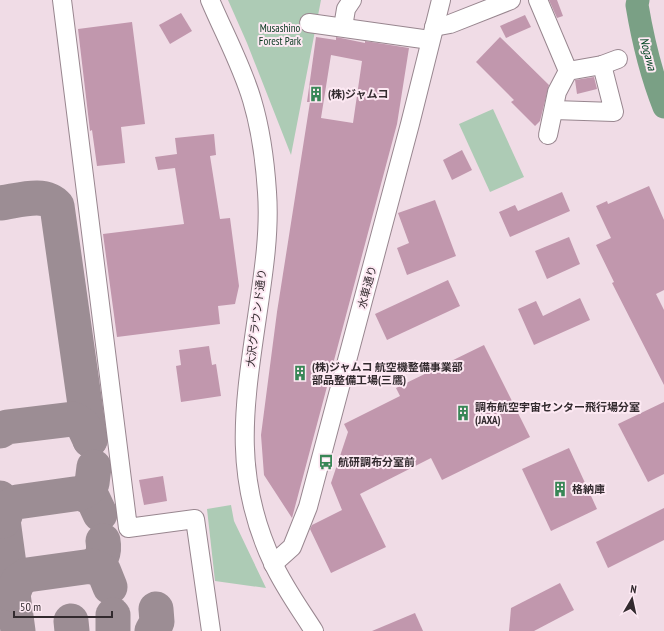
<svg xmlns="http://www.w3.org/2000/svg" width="664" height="631" viewBox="0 0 664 631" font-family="'PT Sans Narrow','Noto Sans JP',sans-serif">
	<rect width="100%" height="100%" fill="#f0dce6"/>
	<g fill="#adcbb5">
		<polygon points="228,0 321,0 291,155 247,43"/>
		<polygon points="493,109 524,177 490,192 459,124"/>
		<polygon points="231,505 234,521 266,588 215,581 207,509"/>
	</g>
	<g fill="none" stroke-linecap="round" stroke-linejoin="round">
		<path stroke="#7aa085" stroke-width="23" d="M 638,0 L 637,5 C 643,41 651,74 664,107"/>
		<g stroke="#9c8d94" stroke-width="35">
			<path d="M 0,203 C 17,201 45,191 57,206 L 90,440"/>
			<polyline points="0,431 7,427 73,419 83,425 90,440"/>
			<polyline points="81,493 93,499 100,514"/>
			<polyline points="0,498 18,631"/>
			<polyline points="3,521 8,507 17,502 81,493 89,488 92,483 94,467"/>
			<path d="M 92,566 C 102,561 105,552 103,541"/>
			<polyline points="13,594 18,581 27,575 92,566 104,572 110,587"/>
			<polyline points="71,621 72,631"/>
			<polyline points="113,631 113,615"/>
			<polyline points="152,631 157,622 156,609"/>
		</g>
	</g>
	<g fill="#c197ad" fill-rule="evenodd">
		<polygon points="549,0 557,0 563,16 557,18"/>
		<polygon points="181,13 192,31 170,44 159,25"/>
		<polygon points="525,15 531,27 506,38 500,26"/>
		<polygon points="132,22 145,124 121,127 125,163 97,166 92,130 90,131 78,29"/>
		<path d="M 316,37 L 336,40 L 336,37 L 365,43 L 365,41 L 409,48 L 397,124 L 292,518 L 264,475 L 261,435 L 277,312 L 310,102 L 307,102 ZM 331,55 L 362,61 L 353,123 L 321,118 Z"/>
		<polygon points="500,37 549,85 540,121 535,126 511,102 514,100 476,62"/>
		<polygon points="594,77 597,89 577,94 575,80"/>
		<polygon points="214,134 216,155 210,156 220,219 230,218 239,286 235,304 218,306 220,324 117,337 103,234 184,224 175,168 158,170 155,157 177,154 175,138"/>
		<polygon points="462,150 472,170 452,180 443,160"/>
		<polygon points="649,186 664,220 664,290 656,294 664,310 664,385 612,283 614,282 596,245 611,238 596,206 607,201 608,204"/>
		<polygon points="562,192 570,211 510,237 499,212 515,205 518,211"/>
		<polygon points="435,200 456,256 407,275 397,248 409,243 398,213"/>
		<polygon points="569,237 580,264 547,279 535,251"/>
		<polygon points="448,280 460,306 387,340 375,314"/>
		<polygon points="580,298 590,320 534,345 518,309 536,301 543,316"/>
		<polygon points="484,345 530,437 442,480 431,458 360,494 386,547 331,573 310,529 312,525 342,510 331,483 348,432 344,424 400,396 396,388"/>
		<polygon points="209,346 212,365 216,364 221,396 181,402 176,366 181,365 179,350"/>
		<polygon points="664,402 664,474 648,482 618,424"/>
		<polygon points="569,448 597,509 551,531 522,469"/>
		<polygon points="163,476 167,501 144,505 139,480"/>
		<polygon points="664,508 664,540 608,568 596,542"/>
		<polygon points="560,583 574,610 534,631 509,631 511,608"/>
		<polygon points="415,613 423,631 372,631"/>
	</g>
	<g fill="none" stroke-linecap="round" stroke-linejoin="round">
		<g stroke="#98868f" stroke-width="20">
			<g id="minor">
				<polyline points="62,0 128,528 195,519 211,631"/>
				<path d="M 210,0 C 224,33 242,66 252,100 C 261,130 265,161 267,192 C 270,233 263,276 257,317 C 244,407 232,476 273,563 C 284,587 300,609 314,631"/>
				<polyline points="538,0 568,71"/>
				<polyline points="309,23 430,40"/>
				<polyline points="343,27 346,9 352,0"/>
				<polyline points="434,27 450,24 511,0"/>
				<polyline points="554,110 614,112 602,65"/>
				<polyline points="548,135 557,92 568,71 602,65 618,59"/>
				<polyline points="273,564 292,547 308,507 410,124 441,0"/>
			</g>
		</g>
		<use href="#minor" stroke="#fff" stroke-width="18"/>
	</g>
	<defs>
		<g id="building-bare" transform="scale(1.2)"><path d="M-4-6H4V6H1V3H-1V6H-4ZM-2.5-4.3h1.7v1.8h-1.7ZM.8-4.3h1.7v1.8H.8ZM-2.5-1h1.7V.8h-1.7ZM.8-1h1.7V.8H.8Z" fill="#388656" stroke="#fde9f3" stroke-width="2.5" paint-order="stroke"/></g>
		<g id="bus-bare" transform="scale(1.2)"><path d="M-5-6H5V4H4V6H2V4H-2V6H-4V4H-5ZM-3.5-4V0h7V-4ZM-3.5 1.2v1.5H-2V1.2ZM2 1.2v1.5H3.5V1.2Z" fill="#388656" stroke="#fde9f3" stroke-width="2.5" paint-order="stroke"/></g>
	</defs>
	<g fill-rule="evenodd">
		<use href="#building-bare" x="316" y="94"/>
		<use href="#building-bare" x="300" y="373"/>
		<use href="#building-bare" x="463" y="413"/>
		<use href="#bus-bare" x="326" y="462"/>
		<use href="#building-bare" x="560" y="489"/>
	</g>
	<g text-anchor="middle" stroke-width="4" stroke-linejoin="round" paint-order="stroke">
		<g font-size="11" fill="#05361c" stroke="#fde9f3">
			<text x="280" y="32">Musashino<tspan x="280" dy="13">Forest Park</tspan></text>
		</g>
		<g font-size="11" font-weight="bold" fill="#322a2e" stroke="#fde9f3" text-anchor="start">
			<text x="328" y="98">(株)ジャムコ</text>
			<text x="312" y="371">(株)ジャムコ 航空機整備事業部<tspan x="312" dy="13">部品整備工場(三鷹)</tspan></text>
			<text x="475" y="411">調布航空宇宙センター飛行場分室<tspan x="475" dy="13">(JAXA)</tspan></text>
			<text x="338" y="466">航研調布分室前</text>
			<text x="572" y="493">格納庫</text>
		</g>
		<g font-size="11" fill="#322a2e" stroke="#fde9f3">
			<text transform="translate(367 287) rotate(-75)" y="4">水車通り</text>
			<text transform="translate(256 318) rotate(-83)" y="4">大沢グラウンド通り</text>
		</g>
		<g font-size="12" font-style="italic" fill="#004321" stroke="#fde9f3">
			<text transform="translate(648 54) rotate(75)" y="4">Nogawa</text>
		</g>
	</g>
	<g transform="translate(632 599) rotate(9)" stroke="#fde9f3" stroke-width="3" paint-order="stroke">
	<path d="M0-3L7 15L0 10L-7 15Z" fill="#322a2e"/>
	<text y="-6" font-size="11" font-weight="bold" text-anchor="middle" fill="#322a2e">N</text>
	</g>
	<path d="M14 611v6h98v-6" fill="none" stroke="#322a2e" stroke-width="2"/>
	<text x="20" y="611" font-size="12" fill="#322a2e" stroke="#fde9f3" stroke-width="3" paint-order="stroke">50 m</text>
</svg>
